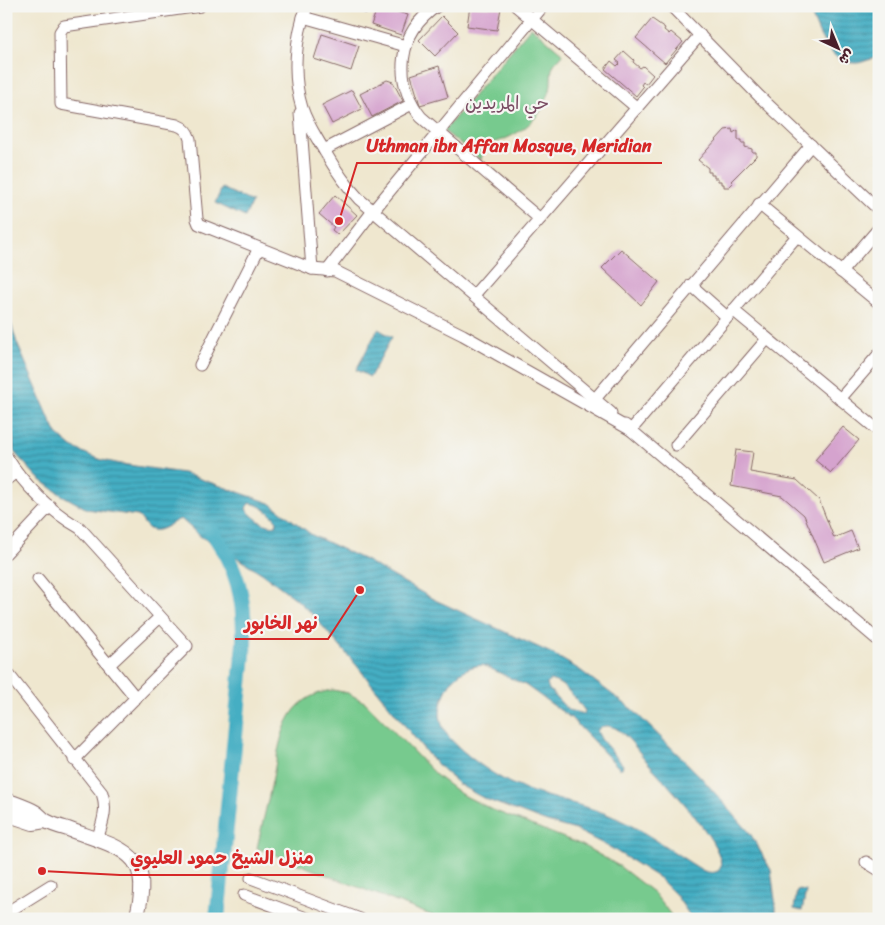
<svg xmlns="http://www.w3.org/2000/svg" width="885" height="925" viewBox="0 0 885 925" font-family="Sriracha,'Playpen Sans Arabic',sans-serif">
	<defs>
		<pattern id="water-rules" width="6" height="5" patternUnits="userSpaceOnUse" patternTransform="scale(1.25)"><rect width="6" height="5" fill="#44aec3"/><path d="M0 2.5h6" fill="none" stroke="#3b8d9f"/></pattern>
	</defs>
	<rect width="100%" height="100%" fill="#f6f6f2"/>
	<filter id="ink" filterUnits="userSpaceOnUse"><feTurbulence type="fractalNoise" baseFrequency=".02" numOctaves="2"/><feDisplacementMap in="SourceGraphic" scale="10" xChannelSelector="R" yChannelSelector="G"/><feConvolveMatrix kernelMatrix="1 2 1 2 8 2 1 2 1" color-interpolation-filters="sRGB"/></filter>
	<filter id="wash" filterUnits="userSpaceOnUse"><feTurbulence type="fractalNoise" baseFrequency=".0096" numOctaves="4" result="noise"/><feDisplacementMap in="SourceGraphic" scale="20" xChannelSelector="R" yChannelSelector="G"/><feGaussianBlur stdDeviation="1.12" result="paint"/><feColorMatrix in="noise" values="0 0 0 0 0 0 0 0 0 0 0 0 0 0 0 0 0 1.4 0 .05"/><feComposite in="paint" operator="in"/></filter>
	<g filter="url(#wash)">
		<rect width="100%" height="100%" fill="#efe7cf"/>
		<g fill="#77ca8e" stroke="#60745c">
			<path d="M 531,27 L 563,54 C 560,58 555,62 553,66 C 550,73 552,83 550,90 C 541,122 515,139 484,145 L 481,160 L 444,131 Z"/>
			<path d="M 333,690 L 348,693 L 366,703 L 437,776 L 461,794 L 493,810 L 582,845 L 619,866 L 654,893 L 674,919 L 441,919 L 257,848 C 262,825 268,801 273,777 C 281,737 284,697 333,690 Z"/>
		</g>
		<g fill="url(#water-rules)" stroke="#476677" fill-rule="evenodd">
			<path d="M 808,6 L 879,6 L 879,59 C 871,57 864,63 856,63 C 827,64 817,28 808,6 Z"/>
			<polygon points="222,188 252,202 245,217 215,203"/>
			<path d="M 6,306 L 17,343 L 51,422 L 57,434 L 72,447 L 89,455 L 102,460 L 121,464 L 183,473 L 270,503 L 312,535 L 365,560 L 433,599 L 551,653 L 580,670 L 633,710 L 700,776 L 750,833 L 771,870 L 776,907 L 776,919 L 692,919 L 676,895 L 659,878 L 611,848 L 576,830 L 547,822 L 485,799 L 458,784 L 430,757 L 357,666 L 312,614 L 295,598 L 263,574 L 224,549 L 201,537 L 181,519 C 172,521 159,536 148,528 C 144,525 142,519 138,516 L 87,509 L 60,494 L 38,478 L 14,452 L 13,434 L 6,425 ZM 250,503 C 261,505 270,513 277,521 L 276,525 C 265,528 253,517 246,509 L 247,506 ZM 483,665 L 525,685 L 571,718 L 619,768 L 622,768 L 623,765 L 601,739 L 597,731 C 601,724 610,725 617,729 C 630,738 638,751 648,763 C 665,782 721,840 721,865 C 720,875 708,873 702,870 C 671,851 639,826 604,813 C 574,802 540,797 510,783 C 493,774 478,764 463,751 C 441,732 433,717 447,689 C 454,675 467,666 483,665 ZM 550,680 C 565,683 576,699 585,711 L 584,714 L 568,710 L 548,688 L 547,684 Z"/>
			<polygon points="378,329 392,337 370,377 356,370"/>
			<polygon points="797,890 806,891 802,911 794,909"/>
		</g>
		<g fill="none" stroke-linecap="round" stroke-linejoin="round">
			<path stroke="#44aec3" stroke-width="16" d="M 211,530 C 238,569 245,597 244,644 L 217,919"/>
		</g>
		<g id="blocks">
			<g fill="#d5a3ce">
				<polygon points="346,6 369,6 367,14"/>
				<polygon points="378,6 408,15 401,35 371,25"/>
				<polygon points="470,6 501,8 497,30 467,26"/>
				<polygon points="442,16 458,32 435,56 419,40"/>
				<polygon points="652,19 665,28 664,30 669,34 671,32 683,42 665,63 636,38"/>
				<polygon points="322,34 359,46 351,71 314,59"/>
				<polygon points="624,51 634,60 633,62 640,68 643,66 653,75 646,84 643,82 641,85 643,87 636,96 605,69 611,61 617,66 620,63 616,60"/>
				<polygon points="439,66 448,97 420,105 411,75"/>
				<polygon points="387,80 393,82 403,101 372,117 360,94"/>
				<polygon points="352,90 362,109 332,124 322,105"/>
				<polygon points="732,129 733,133 738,130 738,140 741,140 741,143 745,143 745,147 752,149 752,152 756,152 756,156 731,181 733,183 729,187 724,187 724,184 721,184 721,181 718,181 718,178 714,178 714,175 711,175 711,172 708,172 708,168 698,160 725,130"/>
				<polygon points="335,195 357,215 338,235 332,230 334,227 319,214"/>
				<polygon points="621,249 659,282 641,305 602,268"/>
				<polygon points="843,427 859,440 831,473 815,460"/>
				<polygon points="736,450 753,452 750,472 797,480 819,500 834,538 851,531 858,548 824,562 804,515 782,496 731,486"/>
			</g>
		</g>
	</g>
	<g filter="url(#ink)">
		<use href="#blocks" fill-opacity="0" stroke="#846564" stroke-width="1"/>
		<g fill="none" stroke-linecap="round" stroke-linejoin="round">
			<g stroke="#846564" stroke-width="13">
				<g id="minor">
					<path d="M 200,6 L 64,26 L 60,32 L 61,104 L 177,125 C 185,128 188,132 190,139 L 197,219 L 199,224 L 312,269 L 335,271 L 463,335 L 631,430 L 797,236"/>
					<path d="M 307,6 C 295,38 292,76 302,108 C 307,124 317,138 325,152 C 335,169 346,185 359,199 L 611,413"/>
					<path d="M 437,6 C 397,33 393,81 421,117 L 540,219"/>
					<polyline points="516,6 637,108"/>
					<polyline points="671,6 759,96 879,210"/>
					<polyline points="303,17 406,46"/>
					<polyline points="300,113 312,269"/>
					<polyline points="324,150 412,104"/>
					<polyline points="759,204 879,303"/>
					<polyline points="327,271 373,211 543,6"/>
					<polyline points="841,272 879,228"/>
					<polyline points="691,285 727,317"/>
					<polyline points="474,295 700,35"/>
					<polyline points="733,310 879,431"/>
					<polyline points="200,365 259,248"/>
					<polyline points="595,399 811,145"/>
					<polyline points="840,399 879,354"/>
					<polyline points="625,425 879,641"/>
					<polyline points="676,445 767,339"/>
					<path d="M 6,456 C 24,485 51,512 80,528 L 187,646 L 74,760"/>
					<polyline points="6,480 16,472"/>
					<polyline points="6,553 50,506"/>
					<polyline points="38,579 136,698"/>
					<polyline points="109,665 160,617"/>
					<path d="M 6,671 L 102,793 C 108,810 102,824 97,840"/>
					<polyline points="866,862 879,870"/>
					<polyline points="251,878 360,919"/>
					<polyline points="244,895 309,919"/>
					<polyline points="6,913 51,885"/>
				</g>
			</g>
			<g stroke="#846564" stroke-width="16">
				<g id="major">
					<path d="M 6,800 C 16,804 26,807 35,812 C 39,814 42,819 46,821 C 53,825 61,827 68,829 C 122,849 155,851 136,919"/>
					<polyline points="6,814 33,823 45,821"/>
				</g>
			</g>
			<use href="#minor" stroke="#fff" stroke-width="11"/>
			<use href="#major" stroke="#fff" stroke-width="14"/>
		</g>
	</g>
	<g text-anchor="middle" stroke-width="4.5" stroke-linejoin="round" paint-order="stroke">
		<g font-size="18" fill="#7b4d64" stroke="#f6f6f2">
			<text x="507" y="109">حي المريدين</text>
		</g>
	</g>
	<path fill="none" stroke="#d62828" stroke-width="2" d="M339 221L357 163H662M360 590L328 639H235M42 871L120 875H324"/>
	<g fill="#d62828" stroke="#f6f6f2" stroke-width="2">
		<circle cx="339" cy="221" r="5"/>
		<circle cx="360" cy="590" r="5"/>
		<circle cx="42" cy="871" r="5"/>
	</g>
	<g font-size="18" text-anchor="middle" font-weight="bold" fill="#d62828" stroke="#f6f6f2" stroke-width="4.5" stroke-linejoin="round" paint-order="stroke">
		<text x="509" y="152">Uthman ibn Affan Mosque, Meridian</text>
		<text x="281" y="629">نهر الخابور</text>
		<text x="222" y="864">منزل الشيخ حمود العليوي</text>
	</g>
	<rect width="885" height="925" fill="none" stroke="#f6f6f2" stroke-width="25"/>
	<g transform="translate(838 48) rotate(136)" stroke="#f6f6f2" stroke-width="4" paint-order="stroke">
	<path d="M0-4L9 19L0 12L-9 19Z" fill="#4a1f2b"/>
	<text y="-8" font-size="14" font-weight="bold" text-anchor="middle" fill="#4a1f2b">ش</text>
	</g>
</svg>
